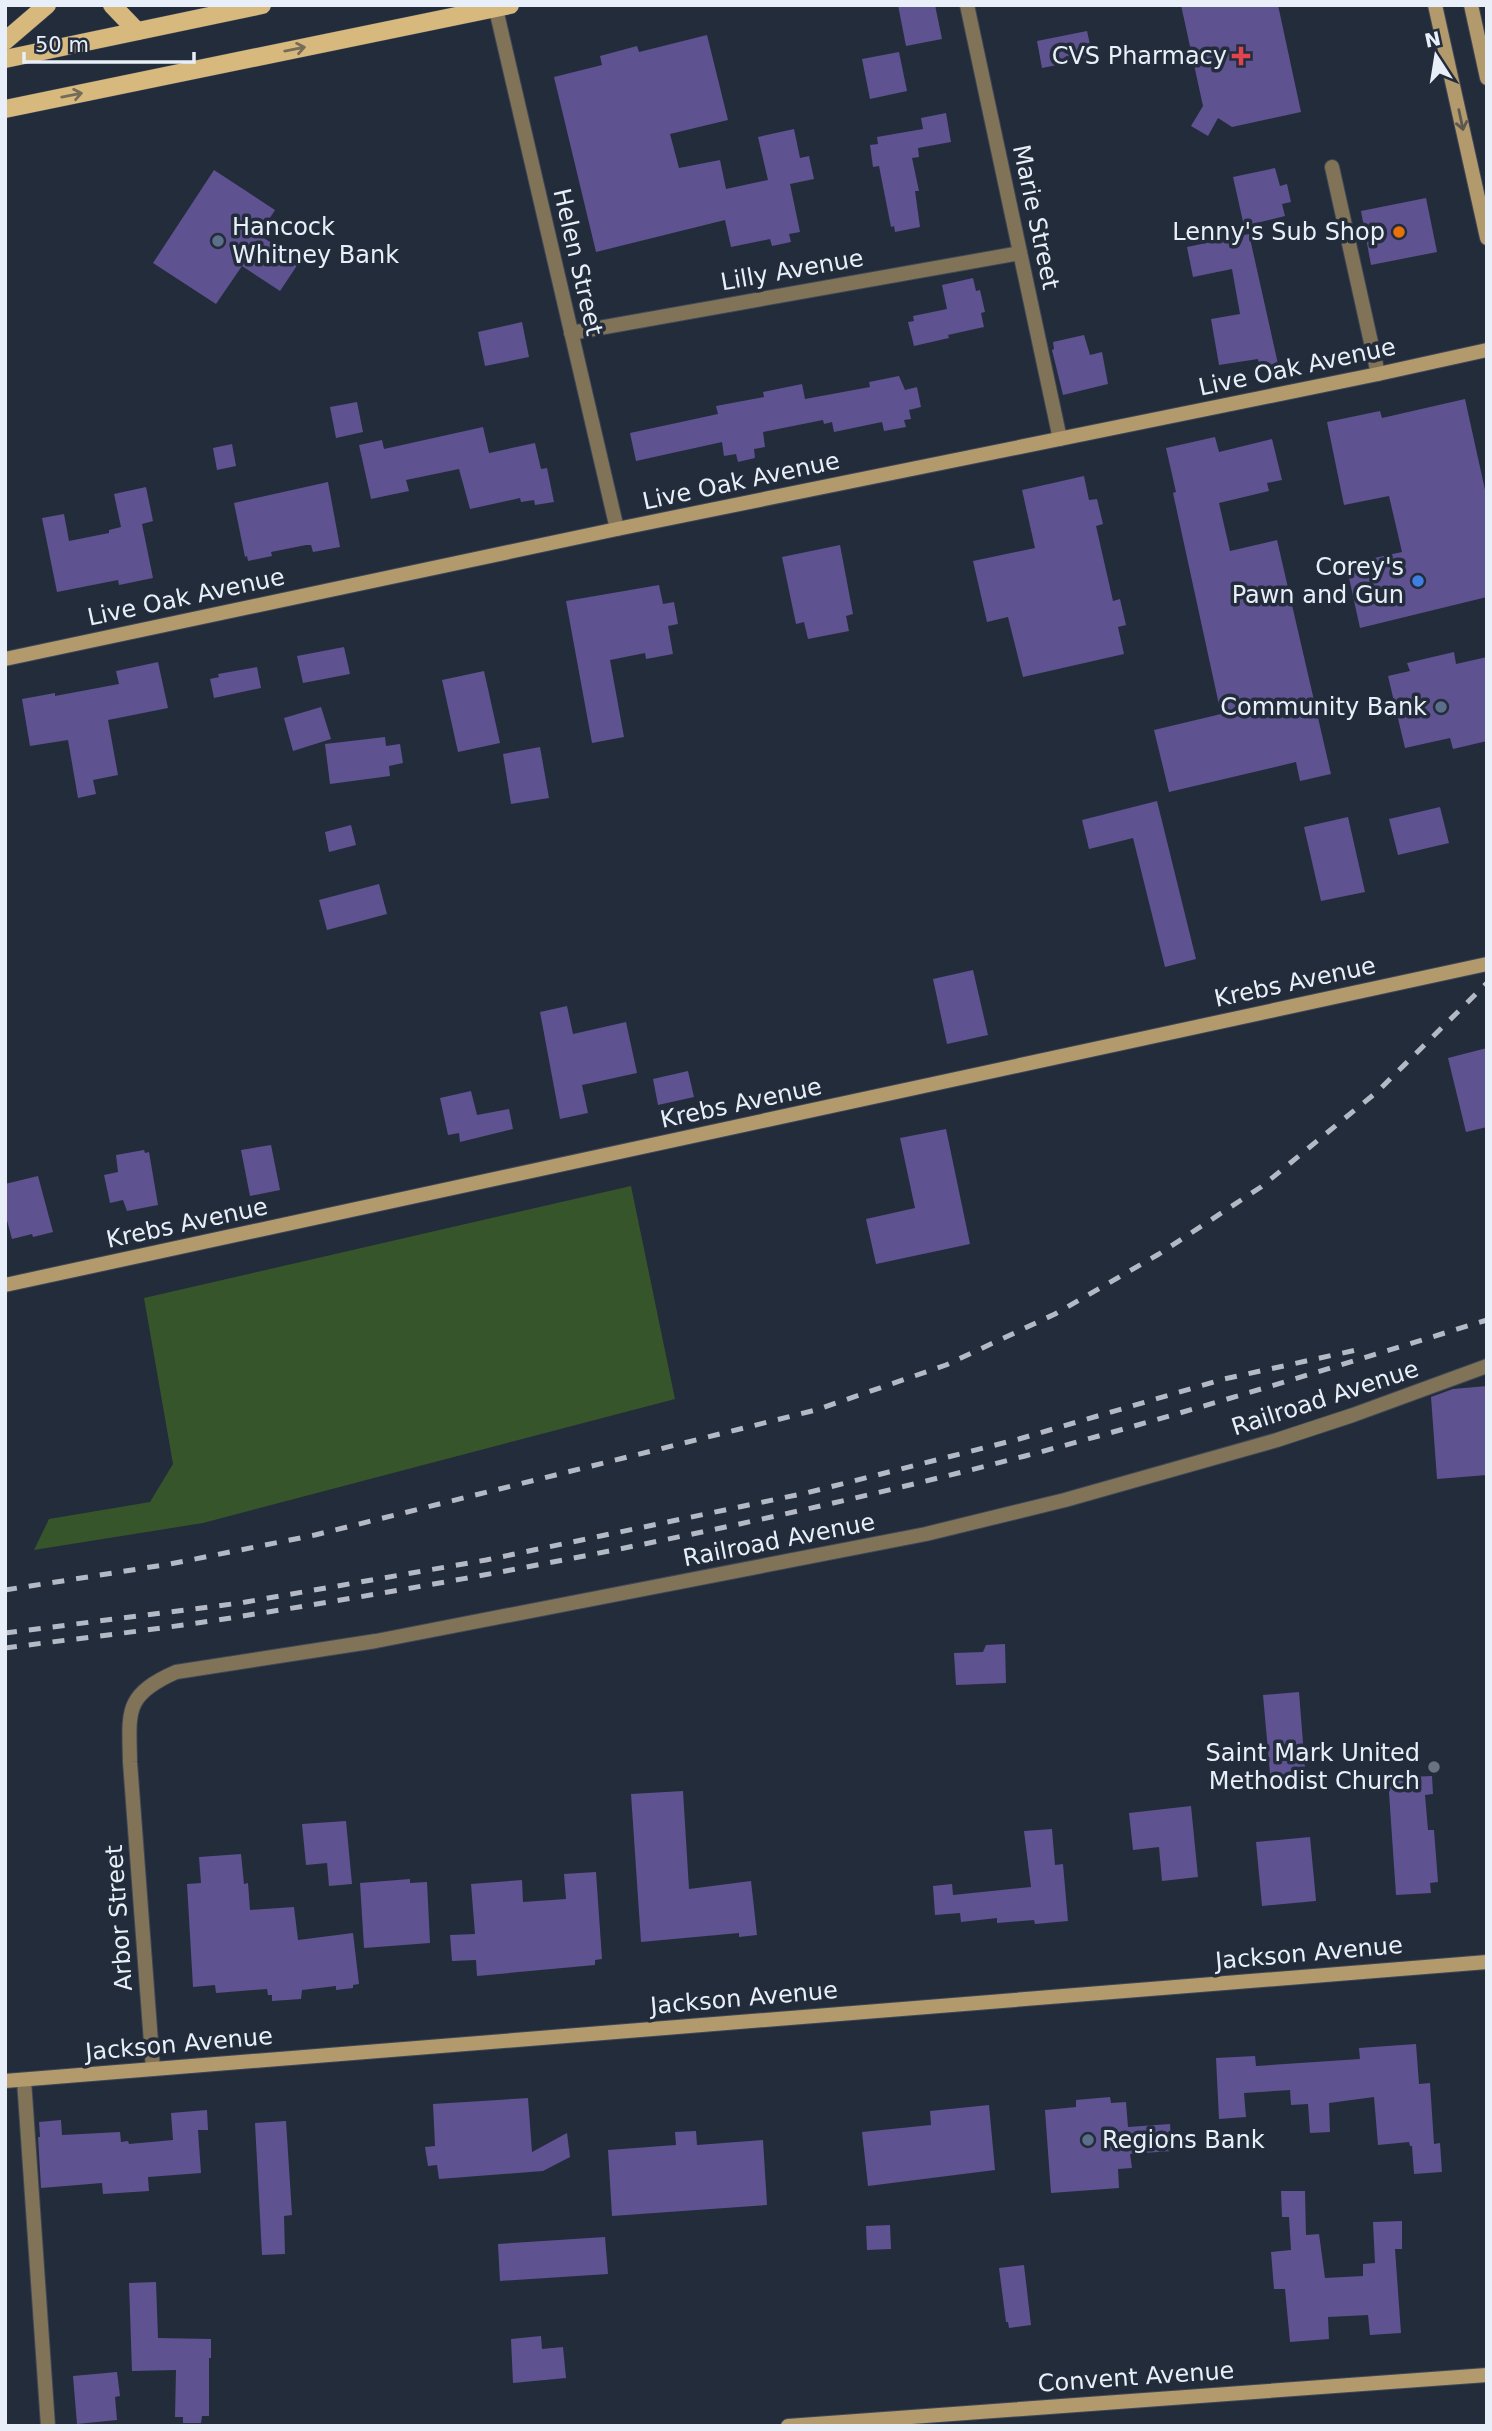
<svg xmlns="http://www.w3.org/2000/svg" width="1492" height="2431" viewBox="0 0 1492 2431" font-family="'DejaVu Sans',sans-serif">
	<rect width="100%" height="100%" fill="#232c3b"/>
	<polygon fill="#37552a" points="631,1186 675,1399 203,1523 34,1550 49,1519 150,1502 173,1464 144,1298"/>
	<g fill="#5e5290">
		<polygon points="898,5 935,5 942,39 906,46"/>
		<polygon points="1181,5 1278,5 1301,112 1232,127 1218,118 1208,136 1191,126 1203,106"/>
		<polygon points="1087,31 1093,58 1042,68 1037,41"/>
		<polygon points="707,35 728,120 670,134 679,168 720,160 726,189 768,180 758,137 794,129 800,158 809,156 814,179 790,184 800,232 789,234 791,242 772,246 770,239 731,247 725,220 596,252 554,77 602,65 600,56 637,46 639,52"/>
		<polygon points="899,52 907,91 870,99 862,59"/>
		<polygon points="946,113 951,142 918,148 919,157 912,158 919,191 915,191 920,227 895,232 894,226 891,227 879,166 873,167 870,145 878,144 877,137 923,129 921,118"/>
		<polygon points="1275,168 1280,186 1287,184 1291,202 1282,204 1285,216 1244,226 1233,177"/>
		<polygon points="214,170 275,210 259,235 300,261 280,291 242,266 216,304 153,263"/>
		<polygon points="1426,198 1437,252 1371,265 1361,211"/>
		<polygon points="1249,234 1278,364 1260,367 1258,359 1219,365 1211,319 1240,314 1232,269 1193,277 1187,247"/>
		<polygon points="973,278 976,291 980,290 985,312 981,313 984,327 948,335 949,338 914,346 908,322 914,321 913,316 947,309 942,285"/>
		<polygon points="522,322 529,357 485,366 478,332"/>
		<polygon points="1084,335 1090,355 1102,352 1108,384 1063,395 1052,350 1054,349 1053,342"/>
		<polygon points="899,376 905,390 917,387 921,407 909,410 911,419 904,420 906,427 884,431 882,422 834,432 832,422 824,424 823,420 763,432 765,447 754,449 755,458 738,462 736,454 724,456 722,442 636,461 630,433 718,414 716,406 764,397 763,392 802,384 805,399 870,387 869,382"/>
		<polygon points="1465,399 1487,499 1487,597 1360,628 1346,564 1402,552 1389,496 1344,505 1327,422 1380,411 1382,418"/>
		<polygon points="357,402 363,432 336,438 330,407"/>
		<polygon points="483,427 489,453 535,443 541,469 547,468 554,502 535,505 534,500 521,502 520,498 470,509 459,469 406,480 409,491 371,499 359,445 382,440 384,449"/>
		<polygon points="1215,437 1219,452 1272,439 1282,480 1267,483 1269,491 1219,503 1230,551 1277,540 1331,774 1300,781 1296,762 1169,792 1154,730 1221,714 1173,493 1176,492 1166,448"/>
		<polygon points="232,444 236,466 217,470 213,448"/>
		<polygon points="1084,476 1089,500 1097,499 1103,524 1096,526 1113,601 1120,599 1126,625 1118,627 1124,654 1023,677 1008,617 987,622 973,561 1035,548 1022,490"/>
		<polygon points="328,482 340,547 313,552 311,545 306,545 271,552 272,556 248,561 247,556 245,557 234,503"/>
		<polygon points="146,487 153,521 142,524 153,578 119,585 118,580 57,592 42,518 64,514 69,541 109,533 109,530 121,527 114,494"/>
		<polygon points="840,545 853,614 846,616 849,631 808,639 804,622 796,624 782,557"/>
		<polygon points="659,585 663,604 674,602 678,624 668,626 673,654 646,659 645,653 610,660 624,737 592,743 566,601"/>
		<polygon points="344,647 350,674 303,683 297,656"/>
		<polygon points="1454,652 1456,664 1487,657 1487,741 1453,749 1450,738 1405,748 1388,676 1410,671 1407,663"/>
		<polygon points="158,662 168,708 108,720 118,775 93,780 96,794 78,798 68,740 30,746 22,699 55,693 55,696 119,684 116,671"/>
		<polygon points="257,667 261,688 214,698 210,679 219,677 218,674"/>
		<polygon points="484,671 500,743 458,752 442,680"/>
		<polygon points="321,707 331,739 293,751 284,718"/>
		<polygon points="385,737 386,746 400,744 403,763 389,766 390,776 330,784 325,744"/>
		<polygon points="540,747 549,798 511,804 503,754"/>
		<polygon points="1157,801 1196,959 1165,967 1133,838 1089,849 1082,820"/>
		<polygon points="1440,807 1449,843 1398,855 1389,819"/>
		<polygon points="1348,817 1365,892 1321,901 1304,827"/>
		<polygon points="351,825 356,845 329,852 325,832"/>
		<polygon points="379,884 387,914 327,930 319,900"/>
		<polygon points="973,970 988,1035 947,1044 933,979"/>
		<polygon points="567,1006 573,1034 626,1022 637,1073 582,1085 588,1113 560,1119 540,1012"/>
		<polygon points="1487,1048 1487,1127 1466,1132 1448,1058"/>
		<polygon points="688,1071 694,1097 658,1105 653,1079"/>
		<polygon points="471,1091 477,1115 509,1109 513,1129 460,1142 459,1133 448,1135 440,1098"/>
		<polygon points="946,1129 970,1244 876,1264 866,1219 915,1208 900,1138"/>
		<polygon points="271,1145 280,1190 250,1196 241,1150"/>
		<polygon points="144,1150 145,1153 149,1152 158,1205 127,1211 123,1200 110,1203 104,1175 118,1172 116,1155"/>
		<polygon points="38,1176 53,1232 33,1237 32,1234 12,1239 5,1213 5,1184"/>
		<polygon points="1487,1386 1487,1475 1437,1479 1431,1397 1453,1389"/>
		<polygon points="1005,1644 1006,1683 956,1685 954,1653 983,1652 986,1645"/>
		<polygon points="1299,1692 1306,1781 1271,1784 1263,1695"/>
		<polygon points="1432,1776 1433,1794 1425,1795 1428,1830 1434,1830 1438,1882 1430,1883 1431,1893 1396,1895 1388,1778"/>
		<polygon points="683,1791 689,1889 751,1881 757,1935 739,1937 739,1933 641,1942 631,1794"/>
		<polygon points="1191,1806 1198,1877 1162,1881 1159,1847 1133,1850 1129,1813"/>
		<polygon points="346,1821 352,1884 329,1886 327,1863 306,1865 302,1824"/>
		<polygon points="1052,1829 1055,1865 1063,1864 1068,1921 1035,1924 1034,1920 997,1923 997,1918 961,1922 960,1913 935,1915 933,1886 952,1884 953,1895 1031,1887 1024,1831"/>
		<polygon points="1310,1837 1316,1901 1262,1906 1256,1842"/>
		<polygon points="241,1854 244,1884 248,1883 250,1910 294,1907 298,1940 353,1933 359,1984 353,1985 353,1988 336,1990 336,1986 302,1990 301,1999 272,2001 272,1995 268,1995 267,1989 216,1993 215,1985 193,1987 187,1884 201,1883 199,1857"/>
		<polygon points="596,1872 602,1959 595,1960 595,1965 477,1976 476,1960 452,1961 450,1935 475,1934 471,1884 522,1880 523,1902 566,1899 564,1874"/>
		<polygon points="410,1879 410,1883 427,1882 430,1943 364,1948 360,1883"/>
		<polygon points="1416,2044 1419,2084 1430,2083 1434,2144 1440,2143 1442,2172 1414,2174 1412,2146 1410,2146 1409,2142 1378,2145 1374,2097 1329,2103 1330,2132 1310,2133 1308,2104 1291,2105 1290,2090 1244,2093 1246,2117 1219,2119 1216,2058 1255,2056 1256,2066 1360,2059 1359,2048"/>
		<polygon points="1110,2097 1111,2103 1126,2102 1128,2127 1170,2124 1172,2151 1130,2154 1132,2168 1118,2169 1119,2188 1051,2193 1045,2110 1076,2107 1076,2100"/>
		<polygon points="528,2098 532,2152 567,2133 570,2157 543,2171 439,2179 437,2165 428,2166 425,2147 435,2146 433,2104"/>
		<polygon points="989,2105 995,2170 868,2186 862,2132 931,2125 930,2111"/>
		<polygon points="207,2110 208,2130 198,2130 201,2173 148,2177 149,2191 103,2194 102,2183 41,2188 38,2137 40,2137 39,2122 61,2120 62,2135 120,2132 121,2142 128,2141 129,2144 173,2140 171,2113"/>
		<polygon points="286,2121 292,2215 284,2216 285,2254 262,2255 255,2123"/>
		<polygon points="696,2131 697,2145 763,2140 767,2205 612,2216 608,2150 676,2145 675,2132"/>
		<polygon points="1281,2191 1305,2191 1306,2235 1319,2234 1325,2278 1363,2276 1363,2264 1375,2263 1373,2222 1402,2221 1402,2249 1395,2249 1401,2333 1370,2335 1368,2315 1328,2317 1329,2339 1290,2342 1285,2289 1274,2289 1271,2252 1291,2250 1289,2217 1282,2217"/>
		<polygon points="890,2225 891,2249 867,2250 866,2226"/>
		<polygon points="605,2237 608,2274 500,2281 498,2244"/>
		<polygon points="1024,2265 1031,2325 1009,2328 1008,2322 1006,2322 999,2268"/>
		<polygon points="156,2282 158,2338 211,2339 211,2358 209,2358 209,2416 202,2416 201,2423 183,2423 183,2417 175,2417 176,2370 132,2371 129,2283"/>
		<polygon points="541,2336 542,2349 563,2347 566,2378 513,2383 511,2339"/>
		<polygon points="117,2372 120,2396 115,2397 117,2420 77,2424 73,2376"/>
	</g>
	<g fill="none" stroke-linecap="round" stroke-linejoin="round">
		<g stroke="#3f4756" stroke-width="16">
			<g id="street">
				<polyline points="495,5 617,529"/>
				<polyline points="967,5 1060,439"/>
				<polyline points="1332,167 1378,374"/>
				<polyline points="571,333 1020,253"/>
				<path d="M 153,2069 L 130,1762 C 129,1711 124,1695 176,1672 L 376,1641 L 926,1534 L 1065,1500 L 1277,1440 L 1353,1415 L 1487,1366"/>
				<polyline points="24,2080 48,2426"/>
			</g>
		</g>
		<g stroke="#3f4756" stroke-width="16">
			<g id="secondary">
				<polyline points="1435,5 1487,238"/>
				<polyline points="1471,5 1487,78"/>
				<polyline points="5,659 617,529 1378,374 1487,350"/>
				<polyline points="5,1285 1487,964"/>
				<polyline points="5,2081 1487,1962"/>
				<polyline points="788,2426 1487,2375"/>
			</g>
		</g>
		<g stroke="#3f4756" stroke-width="19">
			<g id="primary">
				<polyline points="112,5 137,31"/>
				<polyline points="5,41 47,5"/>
				<polyline points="5,59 262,5"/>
				<polyline points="5,109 510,5"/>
			</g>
		</g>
		<use href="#street" stroke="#817357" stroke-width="14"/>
		<use href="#secondary" stroke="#b29a6d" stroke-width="14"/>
		<use href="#primary" stroke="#d7b97e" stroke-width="18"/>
		<g stroke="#b3bac5" stroke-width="5" stroke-dasharray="12 12" stroke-linecap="butt">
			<polyline points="5,1590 170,1564 315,1535 816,1410 946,1365 1055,1314 1159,1254 1261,1187 1378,1091 1487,983"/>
			<polyline points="5,1633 240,1603 486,1560 806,1493 1019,1439 1224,1379 1361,1349"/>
			<path d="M 5,1648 C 88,1637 172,1628 255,1614 C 514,1573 772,1522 1025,1456 C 1180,1415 1334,1367 1487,1320"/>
		</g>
	</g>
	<defs><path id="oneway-shaft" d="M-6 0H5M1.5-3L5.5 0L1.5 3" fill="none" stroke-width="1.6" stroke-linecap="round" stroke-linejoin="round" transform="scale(1.75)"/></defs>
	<g stroke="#746b59">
		<use href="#oneway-shaft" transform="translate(295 49) rotate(-11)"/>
		<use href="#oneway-shaft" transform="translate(72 95) rotate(-11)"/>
	</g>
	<use stroke="#5c584f" href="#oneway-shaft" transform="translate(1461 120) rotate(78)"/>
	<path fill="#e0444e" stroke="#232c3b" stroke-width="2.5" d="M1237.5 45.5h7v7h7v7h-7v7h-7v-7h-7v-7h7z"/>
	<circle fill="#e8710a" stroke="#232c3b" stroke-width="2.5" cx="1399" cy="232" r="7"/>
	<g fill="#5c6f8a" stroke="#232c3b" stroke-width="2.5">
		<circle cx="218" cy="241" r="7"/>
		<circle cx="1441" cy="707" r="7"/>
		<circle cx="1088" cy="2140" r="7"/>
	</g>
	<circle fill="#3f7fe0" stroke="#232c3b" stroke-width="2.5" cx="1418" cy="581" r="7"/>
	<circle fill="#6b7280" stroke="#232c3b" stroke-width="2.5" cx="1434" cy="1767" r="7"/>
	<g text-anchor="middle" stroke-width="7" stroke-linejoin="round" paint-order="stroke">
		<g font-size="24" fill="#e9eff9" stroke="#232c3b" text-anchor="end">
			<text x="1227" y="64">CVS Pharmacy</text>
			<text x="232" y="235" text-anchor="start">Hancock<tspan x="232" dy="28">Whitney Bank</tspan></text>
			<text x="1385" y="240">Lenny's Sub Shop</text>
			<text x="1404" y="575">Corey's<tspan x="1404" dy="28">Pawn and Gun</tspan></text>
			<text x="1427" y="715">Community Bank</text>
			<text x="1420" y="1761">Saint Mark United<tspan x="1420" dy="28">Methodist Church</tspan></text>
			<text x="1102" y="2148" text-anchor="start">Regions Bank</text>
		</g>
		<g font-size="24" fill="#e9eff9" stroke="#232c3b">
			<text transform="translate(1036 217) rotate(78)" y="8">Marie Street</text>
			<text transform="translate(578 262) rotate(77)" y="8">Helen Street</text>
			<text transform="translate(792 270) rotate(-10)" y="8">Lilly Avenue</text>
			<text transform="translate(1297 367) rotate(-12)" y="8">Live Oak Avenue</text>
			<text transform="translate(741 481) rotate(-12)" y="8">Live Oak Avenue</text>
			<text transform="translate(186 597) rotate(-12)" y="8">Live Oak Avenue</text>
			<text transform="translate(1295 982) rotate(-12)" y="8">Krebs Avenue</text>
			<text transform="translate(741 1103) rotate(-12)" y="8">Krebs Avenue</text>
			<text transform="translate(187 1223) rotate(-12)" y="8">Krebs Avenue</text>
			<text transform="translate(1325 1398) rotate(-18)" y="8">Railroad Avenue</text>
			<text transform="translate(779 1540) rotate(-11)" y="8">Railroad Avenue</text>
			<text transform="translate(119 1918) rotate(-94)" y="8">Arbor Street</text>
			<text transform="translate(1309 1953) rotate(-5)" y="8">Jackson Avenue</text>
			<text transform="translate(744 1998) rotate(-5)" y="8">Jackson Avenue</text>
			<text transform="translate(179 2044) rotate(-5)" y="8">Jackson Avenue</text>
			<text transform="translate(1136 2377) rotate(-4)" y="8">Convent Avenue</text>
		</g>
	</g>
	<rect width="1492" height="2431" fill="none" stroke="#e9eff9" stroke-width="14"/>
	<g transform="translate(1436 56) rotate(348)" stroke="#232c3b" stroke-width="5" paint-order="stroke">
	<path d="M0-5L12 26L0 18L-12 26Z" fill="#e9eff9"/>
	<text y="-10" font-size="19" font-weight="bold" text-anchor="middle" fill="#e9eff9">N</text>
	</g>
	<path d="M24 52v10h170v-10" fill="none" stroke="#e9eff9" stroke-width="3.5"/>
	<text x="35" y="52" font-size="21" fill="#e9eff9" stroke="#232c3b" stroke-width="5" paint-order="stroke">50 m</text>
</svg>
